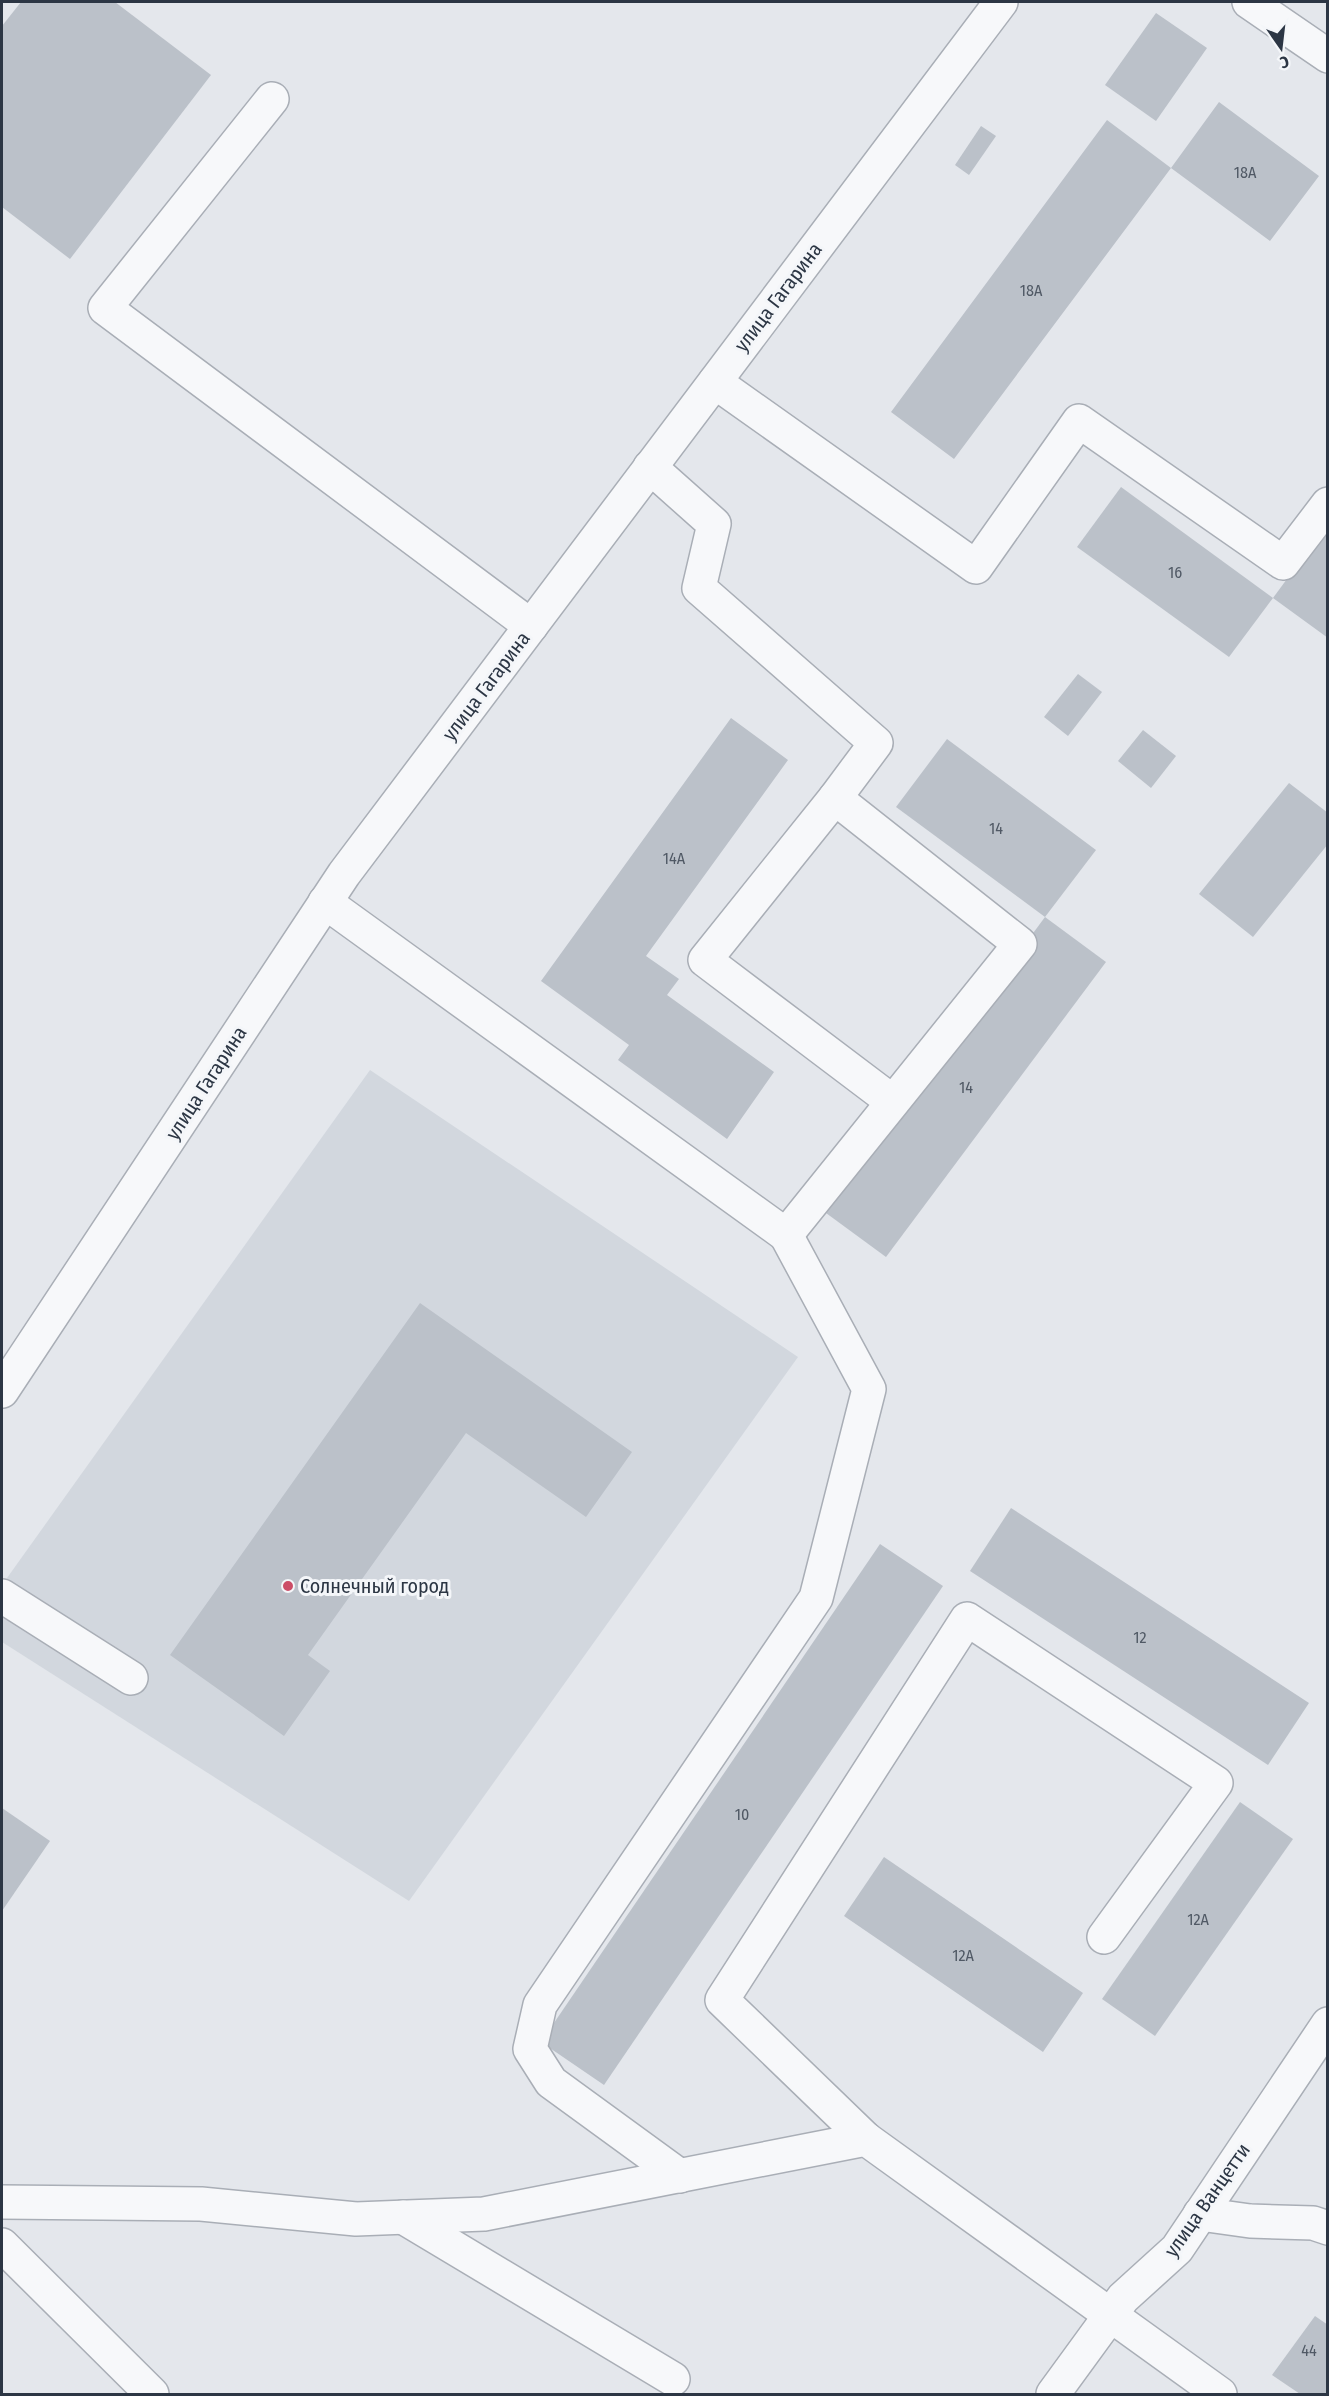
<svg xmlns="http://www.w3.org/2000/svg" width="1329" height="2396" viewBox="0 0 1329 2396" font-family="'Fira Sans Condensed',sans-serif">
	<rect width="100%" height="100%" fill="#e4e7ec"/>
	<polygon fill="#d2d7de" points="370,1070 798,1357 409,1901 2,1642 2,1585"/>
	<g fill="#bbc1c9">
		<polygon points="21,2 115,2 211,75 70,259 2,207 2,26"/>
		<polygon points="1156,13 1207,48 1156,121 1105,85"/>
		<polygon points="1219,102 1319,176 1270,241 1171,168 954,459 891,412 1107,120 1171,168"/>
		<polygon points="981,126 996,136 969,175 955,165"/>
		<polygon points="1121,487 1273,598 1229,657 1077,547"/>
		<polygon points="1328,523 1328,638 1273,598"/>
		<polygon points="1078,674 1102,692 1068,736 1044,717"/>
		<polygon points="731,718 788,760 646,956 679,979 667,995 774,1072 727,1139 618,1060 629,1045 541,981"/>
		<polygon points="1143,730 1176,756 1151,788 1118,761"/>
		<polygon points="947,739 1096,850 1045,917 896,807"/>
		<polygon points="1289,783 1328,813 1328,844 1253,937 1199,894"/>
		<polygon points="1045,917 1106,962 886,1257 826,1213"/>
		<polygon points="420,1303 632,1452 586,1517 466,1433 308,1655 330,1671 284,1736 170,1655"/>
		<polygon points="1011,1508 1309,1703 1268,1765 970,1571"/>
		<polygon points="880,1544 943,1586 604,2085 541,2042"/>
		<polygon points="1240,1802 1293,1839 1155,2036 1102,1999"/>
		<polygon points="2,1808 50,1841 2,1911"/>
		<polygon points="884,1857 1083,1993 1043,2052 844,1916"/>
		<polygon points="1315,2316 1328,2325 1328,2394 1300,2394 1272,2375"/>
	</g>
	<g fill="none" stroke-linecap="round" stroke-linejoin="round">
		<g stroke="#a9aeb6" stroke-width="36">
			<g id="minor">
				<polyline points="1249,2 1328,56"/>
				<polyline points="272,99 105,308 531,626"/>
				<polyline points="715,382 976,567 1079,421 1283,563 1328,504"/>
				<polyline points="650,467 714,524 699,588 876,743 835,798"/>
				<polyline points="325,902 786,1235 1020,944 835,798 705,960 893,1102"/>
				<polyline points="2,1391 344,874 1001,2"/>
				<polyline points="2,1596 131,1678"/>
				<polyline points="866,2139 722,2000 967,1619 1216,1783 1104,1937"/>
				<polyline points="680,2176 551,2082 530,2049 540,2005 816,1598 869,1389 786,1235"/>
				<polyline points="2,2202 201,2204 356,2219 484,2214 866,2139 1220,2394"/>
				<polyline points="1200,2214 1250,2221 1313,2223 1328,2228"/>
				<polyline points="403,2217 673,2379"/>
				<polyline points="2,2245 152,2394"/>
				<polyline points="1053,2394 1123,2298 1177,2249 1328,2024"/>
			</g>
		</g>
		<use href="#minor" stroke="#f7f8fa" stroke-width="33"/>
	</g>
	<circle fill="#cc4d67" stroke="#f4f6f9" stroke-width="2" cx="288" cy="1586" r="6"/>
	<g text-anchor="middle" stroke-width="6" stroke-linejoin="round" paint-order="stroke">
		<g font-size="16" fill="#505965">
			<text x="1245" y="178">18А</text>
			<text x="1031" y="296">18А</text>
			<text x="1175" y="578">16</text>
			<text x="996" y="834">14</text>
			<text x="674" y="864">14А</text>
			<text x="966" y="1093">14</text>
			<text x="1140" y="1643">12</text>
			<text x="742" y="1820">10</text>
			<text x="1198" y="1925">12А</text>
			<text x="963" y="1961">12А</text>
			<text x="1309" y="2356">44</text>
		</g>
		<g font-size="20" fill="#2c3644" stroke="#f4f6f9">
			<text transform="translate(778 297) rotate(-53)" y="7">улица Гагарина</text>
			<text transform="translate(486 686) rotate(-53)" y="7">улица Гагарина</text>
			<text transform="translate(206 1083) rotate(-57)" y="7">улица Гагарина</text>
			<text transform="translate(1207 2200) rotate(-55)" y="7">улица Ванцетти</text>
		</g>
		<g font-size="20" fill="#2c3644" stroke="#f4f6f9" text-anchor="start">
			<text x="300" y="1593">Солнечный город</text>
		</g>
	</g>
	<rect width="1329" height="2396" fill="none" stroke="#2c3644" stroke-width="6"/>
	<g transform="translate(1281 48) rotate(166)" stroke="#f4f6f9" stroke-width="4.5" paint-order="stroke">
	<path d="M0-4.5L10 22L0 15L-10 22Z" fill="#2c3644"/>
	<text y="-9" font-size="16" font-weight="bold" text-anchor="middle" fill="#2c3644">С</text>
	</g>
</svg>
